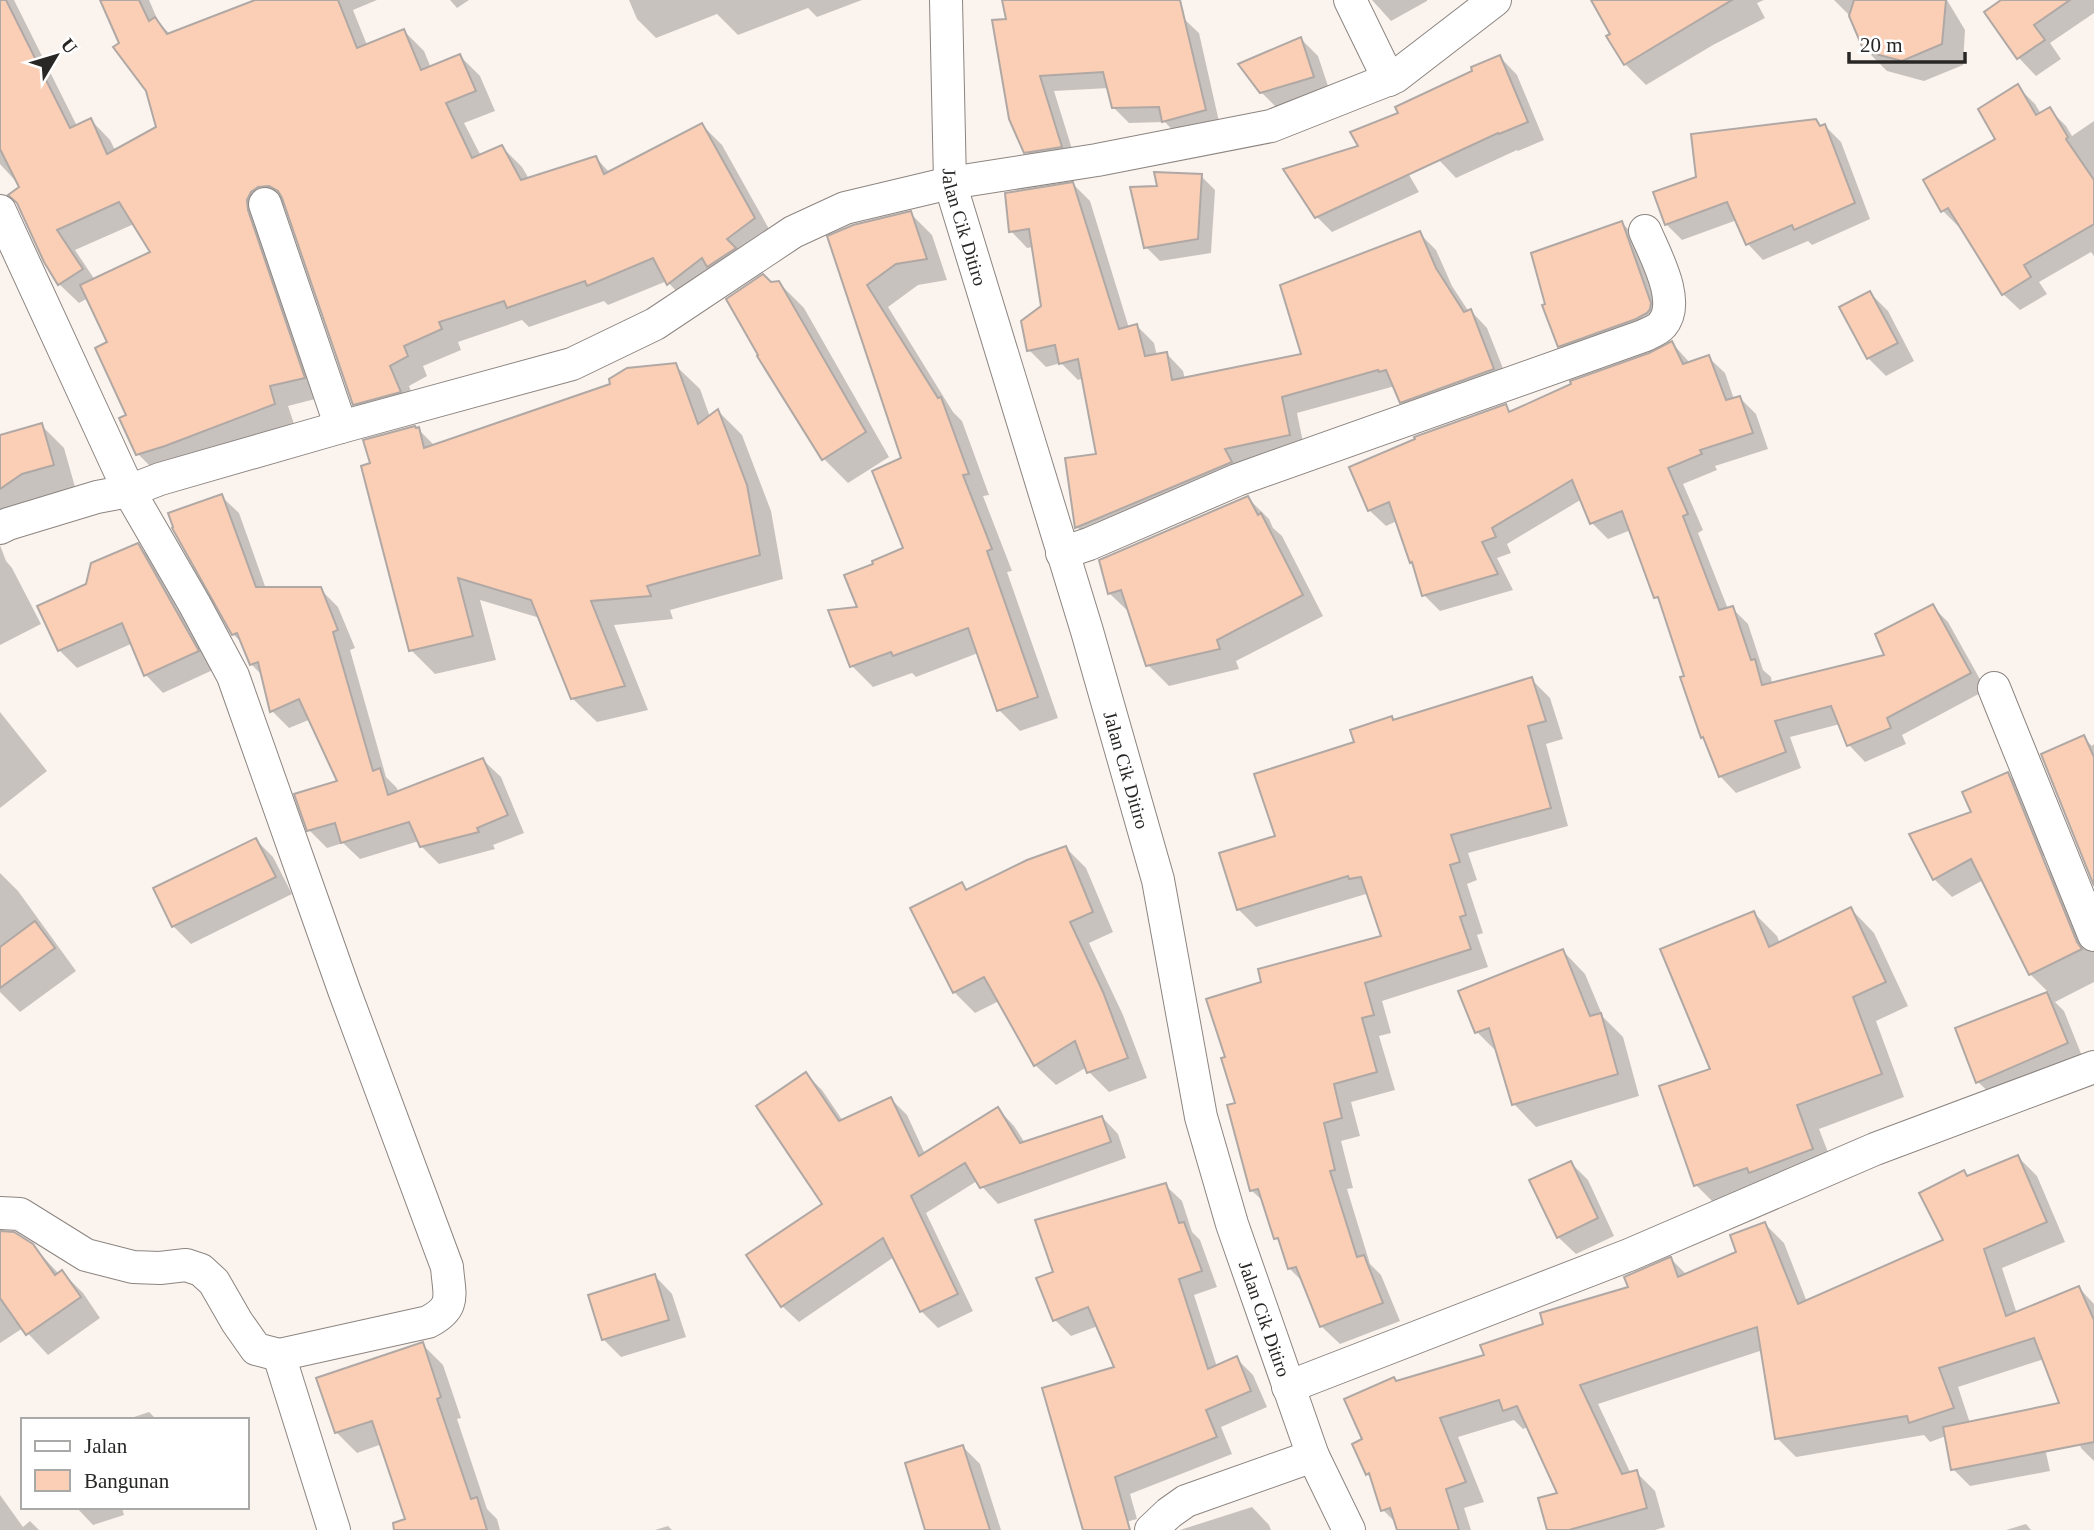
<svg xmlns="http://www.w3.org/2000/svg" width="2094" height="1530" viewBox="0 0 2094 1530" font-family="'Times New Roman',serif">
	<rect width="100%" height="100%" fill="#fbf3ee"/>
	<g fill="#0003" fill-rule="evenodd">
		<path d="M 0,0 L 14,0 L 77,126 L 91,120 L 110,140 L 116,152 L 158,128 L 148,91 L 121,44 L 102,0 L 149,0 L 159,23 L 170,34 L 259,0 L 377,0 L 353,10 L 367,45 L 404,31 L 424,51 L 431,68 L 460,56 L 480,76 L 495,111 L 464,123 L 481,156 L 502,147 L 522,167 L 529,179 L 596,158 L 610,173 L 702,125 L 722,145 L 774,238 L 688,304 L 667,281 L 608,305 L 604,301 L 529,327 L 522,320 L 458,342 L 461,350 L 423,366 L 427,376 L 409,386 L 419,412 L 374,424 L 354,404 L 287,206 L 279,206 L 323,397 L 288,406 L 294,424 L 185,465 L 158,474 L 138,454 L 109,343 L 88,298 L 79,303 L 59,284 L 22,188 L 0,164 ZM 134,224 L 152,252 L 95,280 L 75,250 Z"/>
		<polygon points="450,0 469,0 457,8"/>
		<polygon points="629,0 862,0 817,17 808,8 738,35 717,14 656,38 637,19"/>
		<polygon points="1004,0 1078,0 1183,18 1199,33 1220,126 1179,137 1165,122 1129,123 1113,107 1109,88 1054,91 1076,162 1041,167 1026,152 1009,20"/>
		<polygon points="1372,0 1427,0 1427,1 1391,21"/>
		<polygon points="1601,0 1764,0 1757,3 1765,18 1713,45 1646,85 1625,64 1612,34"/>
		<polygon points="1834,0 1947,0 1965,30 1963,65 1924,81 1887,71 1866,50 1850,16"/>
		<polygon points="2004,0 2094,0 2094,13 2050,43 2061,59 2036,76 2019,58 1987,12"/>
		<polygon points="1301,39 1318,56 1331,95 1279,110 1261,92"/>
		<polygon points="1500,57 1517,75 1544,140 1518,151 1517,150 1456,178 1439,160 1474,71"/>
		<polygon points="2018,87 2035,104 2041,114 2049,109 2066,126 2072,136 2094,121 2094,256 2091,252 2039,282 2047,294 2020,310 2003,294 1962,226 1960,228 1943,211 1998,140"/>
		<polygon points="1815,121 1822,128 1825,126 1841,142 1870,219 1812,245 1808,241 1763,260 1748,244 1737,220 1682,240 1666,224 1698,178"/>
		<polygon points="1398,156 1419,192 1332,232 1317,217"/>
		<polygon points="1201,176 1215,190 1211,253 1160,261 1146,247 1159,188"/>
		<polygon points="1073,184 1090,201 1129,328 1137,326 1154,343 1157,356 1167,354 1183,371 1185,379 1303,355 1419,233 1436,250 1452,286 1469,312 1471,311 1487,328 1510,386 1418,419 1401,402 1395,386 1297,413 1305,452 1094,544 1077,527 1067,460 1098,455 1083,378 1078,380 1061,363 1046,367 1029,350 1043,306 1033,247 1027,248 1011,231"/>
		<polygon points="910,213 932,235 947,280 918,285 888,307 953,412 962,421 989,495 983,496 1012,571 1007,572 1058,718 1020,731 999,710 978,653 916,677 912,673 873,687 852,666 859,608 875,565 906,549 903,459 830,237"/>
		<polygon points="1622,223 1637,238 1665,319 1574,361 1559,346"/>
		<polygon points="779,283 804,308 889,457 848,483 823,458 770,284"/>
		<polygon points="1870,293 1888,311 1914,361 1886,376 1868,358"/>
		<polygon points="1672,343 1690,363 1708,357 1725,373 1734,399 1740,398 1756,414 1768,449 1715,466 1717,470 1683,484 1703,530 1698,533 1728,609 1732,608 1748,624 1763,670 1771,677 1772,684 1887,656 1932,606 1948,622 1986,690 1902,735 1906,744 1865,762 1849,745 1840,724 1790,737 1801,768 1736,793 1720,776 1707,741 1702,737 1686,677 1661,602 1656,597 1631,530 1608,539 1592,523 1582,499 1507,544 1511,553 1497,558 1513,590 1440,611 1424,595 1416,567 1411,562 1397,521 1386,526 1369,510 1505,406 1512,413 1650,355"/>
		<polygon points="675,365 700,389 710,417 718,411 742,435 771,511 783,579 670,610 673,619 614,625 648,710 597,722 572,698 540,618 480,600 496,660 435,674 411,650 372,465 418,429 435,446"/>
		<polygon points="41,425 64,448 75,487 44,496 0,527 0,436"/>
		<polygon points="221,496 239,513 266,589 320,589 338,607 355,648 350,650 386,777 397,788 398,793 483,760 501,777 524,833 493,845 495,849 439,864 421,846 419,841 360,859 343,843 327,848 309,830 340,782 311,719 289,728 272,711 264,677 251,664 243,644 233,634"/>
		<polygon points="1248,498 1269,519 1273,528 1282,536 1323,616 1236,661 1239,669 1169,686 1148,665 1131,614 1109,593"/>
		<polygon points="0,545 6,561 12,568 41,624 0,645"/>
		<polygon points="137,545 155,562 215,669 163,693 146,675 133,643 77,668 59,650 87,585"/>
		<polygon points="1531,679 1550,698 1563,739 1546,744 1568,826 1468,853 1477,880 1467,884 1483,933 1477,935 1488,967 1382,1001 1391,1033 1379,1036 1395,1090 1351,1102 1360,1136 1341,1141 1353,1188 1347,1189 1370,1264 1381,1275 1400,1321 1340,1344 1321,1326 1305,1284 1289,1268 1282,1244 1276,1238 1265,1203 1251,1190 1227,1058 1263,983 1383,937 1369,897 1366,894 1256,927 1238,909 1277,837 1356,743 1391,718 1395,722"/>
		<polygon points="0,712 47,771 0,808"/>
		<polygon points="2083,737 2092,746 2094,744 2094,820"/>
		<polygon points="2008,774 2025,792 2050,852 2006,880 2045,866 2071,893 2094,948 2094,982 2055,1002 2064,1011 2084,1061 1996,1099 1978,1082 1957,1029 2049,993 2030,974 1987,878 1952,897 1934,879 1973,813"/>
		<polygon points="256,840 273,857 292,894 191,944 173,926"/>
		<polygon points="1066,848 1086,868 1113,932 1089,943 1123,1015 1147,1078 1109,1092 1089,1072 1087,1067 1056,1085 1035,1065 999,1001 975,1013 954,992 962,885 968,891"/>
		<polygon points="0,873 18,891 76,971 20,1012 0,992"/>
		<polygon points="1851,909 1874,933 1908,1006 1876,1021 1904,1097 1819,1129 1836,1173 1719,1208 1696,1185 1712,1070 1754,913 1777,936 1780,944"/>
		<polygon points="1563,951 1585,974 1603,1017 1623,1037 1639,1096 1536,1127 1514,1104 1498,1053 1477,1032"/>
		<polygon points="806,1074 822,1090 843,1121 891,1099 907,1115 925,1154 998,1109 1014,1126 1025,1143 1102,1117 1118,1134 1126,1158 998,1204 977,1181 926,1213 973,1311 938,1328 921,1311 894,1257 799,1322 782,1306 824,1204"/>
		<polygon points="2018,1157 2037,1176 2065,1242 2002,1268 2017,1314 2079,1288 2094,1304 2094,1461 2081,1448 2073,1421 2044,1359 1958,1387 1970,1423 2041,1430 2050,1471 1970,1486 1953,1469 1946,1436 1930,1442 1924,1435 1796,1457 1777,1438 1763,1350 1598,1404 1631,1474 1636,1472 1655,1491 1665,1527 1655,1530 1549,1530 1559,1494 1528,1427 1523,1429 1514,1420 1458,1437 1484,1502 1464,1508 1471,1530 1398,1530 1397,1524 1383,1510 1373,1480 1367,1474 1364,1440 1397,1382 1486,1356 1545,1325 1630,1288 1671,1259 1687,1275 1739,1253 1765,1224 1784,1243 1807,1302 1945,1240 1963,1172 1969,1177"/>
		<polygon points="1571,1163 1588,1180 1614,1236 1576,1254 1558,1237"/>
		<polygon points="1165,1185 1182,1201 1192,1232 1200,1240 1217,1287 1194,1295 1217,1367 1236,1358 1253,1375 1267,1407 1221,1427 1232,1454 1130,1494 1137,1519 1096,1530 1117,1369 1098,1326 1071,1336 1055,1320 1055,1273"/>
		<polygon points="0,1233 32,1245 59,1274 62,1272 83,1293 100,1318 48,1355 23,1328 0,1343"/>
		<polygon points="655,1276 672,1294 686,1337 621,1357 603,1339"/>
		<polygon points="422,1344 443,1365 461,1418 457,1419 487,1509 497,1519 500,1530 405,1530 407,1520 382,1444 357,1453 336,1432"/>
		<polygon points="149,1412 157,1420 125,1420"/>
		<polygon points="963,1447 980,1464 1001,1530 927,1530"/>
		<polygon points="0,1495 23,1527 30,1521 39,1530 0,1530"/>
		<polygon points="76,1507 124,1507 122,1508 124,1515 93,1525"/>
		<polygon points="1252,1507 1269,1525 1271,1530 1180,1530"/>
		<polygon points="2026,1524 2031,1530 2006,1530"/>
		<polygon points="668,1526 672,1530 655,1530"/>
	</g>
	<g fill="#fbcfb6" stroke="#b0a8a4" stroke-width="2">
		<polygon points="0,0 6,0 70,128 91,118 107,154 156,127 146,91 113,47 119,43 100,0 139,0 149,21 155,17 167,34 255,0 338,0 357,48 404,29 421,70 460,54 476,91 446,103 472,158 502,145 521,180 596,156 604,174 702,123 755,218 727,239 736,248 707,267 702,258 667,285 653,258 587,286 585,281 507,308 504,301 439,322 442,329 404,346 408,356 390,366 401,392 353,405 282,198 278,191 269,186 258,187 251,192 247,200 248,210 305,378 270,386 275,404 165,446 136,455 119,418 126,415 95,348 107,342 80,285 150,252 119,202 57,230 83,269 58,285 44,262 17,203 8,195 19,187 0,149"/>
		<polygon points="1002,0 1180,0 1206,110 1162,122 1159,107 1112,108 1103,72 1040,76 1062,147 1024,153 1009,119 992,20 1006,19"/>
		<polygon points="1591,0 1732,0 1624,65 1606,36 1610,34"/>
		<polygon points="1854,0 1946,0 1942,44 1902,61 1864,51 1849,16"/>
		<polygon points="2001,0 2070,0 2034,25 2045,40 2017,59 1984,12"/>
		<polygon points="1301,37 1314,77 1260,93 1238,64"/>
		<polygon points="1500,55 1528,122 1499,134 1498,133 1315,218 1283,169 1358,146 1350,132 1398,113 1395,107 1472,71 1471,67"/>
		<polygon points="2018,84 2036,115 2050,107 2068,137 2066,139 2094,180 2094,224 2024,265 2031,277 2002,295 1948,208 1941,212 1923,180 1995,139 1978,109"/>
		<polygon points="1816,119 1820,126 1825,124 1855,203 1794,230 1792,225 1746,245 1727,202 1665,225 1653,192 1696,177 1691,134"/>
		<polygon points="1154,172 1202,174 1198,239 1144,248 1130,187 1157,186"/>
		<polygon points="1073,182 1119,329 1137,324 1145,356 1167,352 1172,380 1301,354 1280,285 1420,231 1436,268 1464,312 1471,309 1494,369 1400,403 1386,370 1379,372 1378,370 1282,397 1290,435 1225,449 1232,462 1075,528 1065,458 1096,454 1078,359 1059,364 1055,345 1027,351 1021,321 1041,306 1029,229 1009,232 1005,193"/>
		<polygon points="911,211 927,259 896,264 867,285 938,398 941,397 969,474 963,475 992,549 987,551 1038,697 997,711 968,628 893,656 891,652 850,667 828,610 857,607 844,575 873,564 872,561 903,548 872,471 901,458 827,236 853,225"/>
		<polygon points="1622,221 1651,303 1650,309 1647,313 1636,319 1558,347 1542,305 1545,304 1531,253"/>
		<polygon points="763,274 771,282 779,281 866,432 822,460 757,356 758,355 726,299"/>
		<polygon points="1870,291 1898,343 1867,359 1839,307"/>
		<polygon points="1672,341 1683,364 1709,355 1726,400 1740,396 1753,433 1700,450 1702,454 1668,468 1688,514 1683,516 1719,610 1733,606 1751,660 1755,659 1762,685 1884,655 1875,634 1933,604 1971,673 1887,718 1891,728 1847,746 1831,706 1775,721 1786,752 1719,777 1703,737 1701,738 1680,677 1684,676 1658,597 1654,598 1622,511 1590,524 1572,480 1492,528 1496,537 1482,542 1498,574 1422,596 1412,562 1410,563 1389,502 1368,511 1349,467 1415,439 1414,437 1506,404 1509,412 1571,384 1570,381 1649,353"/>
		<polygon points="676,363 698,424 718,409 747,485 760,555 647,586 651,596 591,601 625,686 571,699 531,600 458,578 473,636 409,651 361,466 370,463 363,440 415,426 416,428 419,427 424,448 610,384 609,379 627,368"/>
		<polygon points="42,423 54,465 22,474 0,489 0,435"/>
		<polygon points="222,494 256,587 321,587 338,630 333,632 373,771 380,768 388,795 483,758 508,815 477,828 479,832 420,847 409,822 341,843 335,823 307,831 294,794 337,781 299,699 270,712 258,662 250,665 237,633 232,635 172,528 173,527 168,513"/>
		<polygon points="1248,496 1258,515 1261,513 1303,595 1217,640 1220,649 1146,666 1121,590 1108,594 1099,560"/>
		<polygon points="138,543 199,651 144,676 122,623 58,651 37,606 86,584 91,563"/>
		<polygon points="1532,677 1546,721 1528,726 1551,808 1451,835 1460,862 1450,865 1466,915 1460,917 1471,949 1365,983 1374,1015 1362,1018 1377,1072 1334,1084 1342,1118 1324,1123 1335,1170 1330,1171 1357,1257 1364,1255 1383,1303 1320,1327 1296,1267 1288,1269 1278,1238 1274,1239 1258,1189 1250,1191 1227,1105 1235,1103 1221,1058 1225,1057 1206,999 1261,982 1258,969 1381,936 1361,877 1349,879 1348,876 1237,910 1219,853 1275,836 1254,774 1354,742 1350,730 1392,716 1393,720"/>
		<polygon points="2084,735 2094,757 2094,886 2041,754"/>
		<polygon points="2008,772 2077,942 2082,949 2029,975 1971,859 1933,880 1909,834 1971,812 1962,792"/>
		<polygon points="256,838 276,877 172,927 153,888"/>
		<polygon points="1066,846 1093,912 1070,922 1103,992 1128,1058 1087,1073 1075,1041 1034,1066 984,977 953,993 910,908 962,882 966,890 1027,860"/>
		<polygon points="1851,907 1886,982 1853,997 1882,1074 1797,1105 1813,1149 1749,1173 1747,1168 1694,1186 1659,1086 1710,1069 1660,949 1754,911 1769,947"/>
		<polygon points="35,921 55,948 0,988 0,947"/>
		<polygon points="1563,949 1590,1016 1601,1013 1618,1074 1512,1105 1489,1028 1475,1033 1458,991"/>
		<polygon points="2047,992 2068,1043 1976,1083 1955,1028"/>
		<polygon points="806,1072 839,1121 891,1097 919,1156 998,1107 1020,1143 1102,1116 1111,1142 980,1188 965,1163 911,1196 958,1294 920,1312 883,1238 781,1307 746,1255 822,1204 756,1106"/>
		<polygon points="2018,1155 2047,1222 1984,1249 2006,1316 2079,1286 2094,1320 2094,1442 1951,1470 1943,1427 2059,1403 2034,1338 1939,1368 1954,1408 1909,1423 1907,1416 1775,1439 1757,1327 1580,1385 1622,1474 1637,1470 1647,1508 1569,1530 1547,1530 1538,1498 1557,1493 1517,1406 1503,1411 1499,1400 1440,1418 1466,1482 1446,1489 1459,1530 1397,1530 1390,1508 1381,1511 1369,1473 1366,1475 1352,1444 1362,1439 1344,1399 1394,1377 1396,1381 1484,1355 1480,1345 1543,1324 1540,1313 1628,1287 1624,1277 1670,1257 1671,1257 1678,1277 1736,1252 1730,1235 1765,1222 1798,1304 1943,1240 1919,1193 1964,1170 1967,1176"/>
		<polygon points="1571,1161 1598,1218 1557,1238 1529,1180"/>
		<polygon points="1166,1183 1179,1223 1184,1222 1202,1271 1179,1279 1208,1369 1237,1356 1251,1391 1206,1410 1217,1437 1115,1477 1130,1530 1083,1530 1042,1388 1114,1367 1088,1307 1053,1321 1036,1278 1053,1272 1035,1220"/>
		<polygon points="0,1231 14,1232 33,1244 55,1275 62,1270 81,1297 26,1335 0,1298"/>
		<polygon points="655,1274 669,1320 602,1340 588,1295"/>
		<polygon points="423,1342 441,1397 437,1399 471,1499 477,1497 487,1530 394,1530 393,1523 405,1519 372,1421 335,1433 316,1378"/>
		<polygon points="963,1445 990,1530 925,1530 905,1463"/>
	</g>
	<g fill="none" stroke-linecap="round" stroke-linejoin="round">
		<g stroke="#8c8581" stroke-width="34">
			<g id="minor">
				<path id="s1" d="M 946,0 L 950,183 L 1087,631 L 1158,880 L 1201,1117 L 1232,1224 L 1313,1456 L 1349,1530"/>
				<polyline points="1350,0 1389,80"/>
				<polyline points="265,204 341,427"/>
				<path d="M 0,211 L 129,491 L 195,605 L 233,676 L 344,990 L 447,1267 C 449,1295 457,1307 428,1322 L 279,1355 L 256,1349 L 237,1322 L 214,1282 L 201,1270 L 186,1265 L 160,1268 L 133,1267 L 86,1255 L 20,1214 L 0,1213"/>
				<polyline points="0,528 8,524 97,497 129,491 160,479 341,427 572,364 655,324 793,232 845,208 950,183 1097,160 1271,126 1395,77 1495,0"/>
				<path d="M 1062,553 L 1089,544 L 1237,480 L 1643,336 C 1649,333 1658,330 1662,325 C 1682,302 1655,255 1645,231"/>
				<polyline points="1994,688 2094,935"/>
				<polyline points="279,1355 334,1530"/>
				<polyline points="1288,1387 1629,1255 1875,1149 2094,1067"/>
				<polyline points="1151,1530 1169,1513 1186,1501 1313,1456"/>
			</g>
		</g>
		<use href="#minor" stroke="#fff" stroke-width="32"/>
	</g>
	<g text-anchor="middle" stroke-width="5" stroke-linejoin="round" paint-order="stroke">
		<g font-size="19" fill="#292725" stroke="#fff">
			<text dy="7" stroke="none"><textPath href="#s1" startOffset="229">Jalan Cik Ditiro</textPath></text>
			<text dy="7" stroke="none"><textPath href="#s1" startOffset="796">Jalan Cik Ditiro</textPath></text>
			<text dy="7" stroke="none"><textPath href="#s1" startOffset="1363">Jalan Cik Ditiro</textPath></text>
		</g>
	</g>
	<rect x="21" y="1418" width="228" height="91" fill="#ffffff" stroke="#a9a9a8" stroke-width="2"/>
	<rect x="35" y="1441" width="35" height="10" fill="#ffffff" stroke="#a9a9a8" stroke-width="2"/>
	<text x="84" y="1453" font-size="21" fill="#292725">Jalan</text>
	<rect x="35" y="1470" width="35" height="21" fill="#fbcfb6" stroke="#a9a9a8" stroke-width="2"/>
	<text x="84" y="1488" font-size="21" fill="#292725">Bangunan</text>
	<g transform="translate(56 56) rotate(52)" stroke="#ffffff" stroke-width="5" paint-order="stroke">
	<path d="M0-5L12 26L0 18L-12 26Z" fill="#292725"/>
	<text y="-10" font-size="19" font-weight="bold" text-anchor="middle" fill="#292725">U</text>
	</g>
	<path d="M1849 52v10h116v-10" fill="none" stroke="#292725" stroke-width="3.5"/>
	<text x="1860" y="52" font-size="21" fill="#292725" stroke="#ffffff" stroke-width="5" paint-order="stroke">20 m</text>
</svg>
